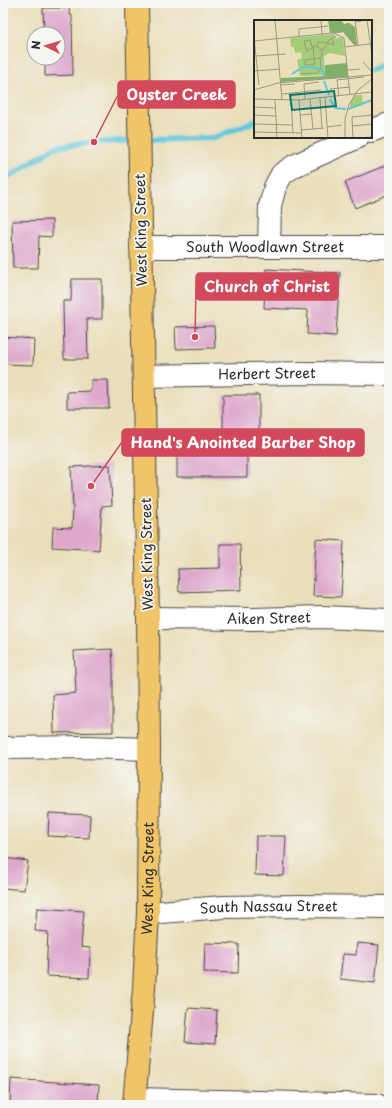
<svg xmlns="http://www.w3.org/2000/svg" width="392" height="1108" viewBox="0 0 392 1108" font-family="'Playpen Sans',sans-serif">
	<rect width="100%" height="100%" fill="#f6f6f2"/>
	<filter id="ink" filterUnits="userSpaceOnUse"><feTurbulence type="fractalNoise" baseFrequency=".025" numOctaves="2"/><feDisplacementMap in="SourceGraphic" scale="8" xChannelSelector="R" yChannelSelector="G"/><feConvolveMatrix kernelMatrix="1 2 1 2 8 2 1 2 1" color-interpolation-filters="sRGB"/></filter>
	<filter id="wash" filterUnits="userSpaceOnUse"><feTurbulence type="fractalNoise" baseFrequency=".012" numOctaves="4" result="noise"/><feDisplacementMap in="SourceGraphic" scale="16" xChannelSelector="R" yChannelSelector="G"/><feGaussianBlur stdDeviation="0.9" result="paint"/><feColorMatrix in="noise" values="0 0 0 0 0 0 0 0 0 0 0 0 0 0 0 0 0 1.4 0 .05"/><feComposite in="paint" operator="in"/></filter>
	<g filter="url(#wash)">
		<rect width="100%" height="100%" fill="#eadfbb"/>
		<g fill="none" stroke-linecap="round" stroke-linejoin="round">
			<g stroke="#60c8db" stroke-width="6">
				<polyline points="371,70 384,64 389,60"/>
				<polyline points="3,178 12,175 55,147 94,142 214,138 255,121"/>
			</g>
		</g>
		<g id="blocks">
			<g fill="#dea8cd">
				<polygon points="43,8 69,8 70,15 72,15 73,75 45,76 45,58 58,58 58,34 44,34"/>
				<polygon points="389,164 389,194 355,208 345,182"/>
				<polygon points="52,220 52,237 39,236 38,268 13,268 12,221"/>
				<polygon points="266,269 340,273 336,336 307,334 308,310 264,308"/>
				<polygon points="72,279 102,279 102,319 87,319 88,359 64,359 63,301 71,301"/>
				<polygon points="214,326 215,348 176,349 175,327"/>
				<polygon points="3,337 34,339 33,365 3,364"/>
				<polygon points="91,380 108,380 109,408 67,408 67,392 91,391"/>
				<polygon points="223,395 259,395 259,444 247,444 247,477 177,477 177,439 223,439"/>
				<polygon points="110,465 112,505 102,506 99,550 52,547 53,527 72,528 73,507 71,467"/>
				<polygon points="316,539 344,541 341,597 313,596"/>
				<polygon points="220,544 240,544 241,590 179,592 178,569 220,568"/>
				<polygon points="112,649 113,669 113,732 54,733 53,695 76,693 74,651"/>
				<polygon points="49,813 90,815 89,838 48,836"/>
				<polygon points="256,836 286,836 284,876 255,875"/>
				<polygon points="3,858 28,861 24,890 3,888"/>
				<polygon points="37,908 84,911 81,947 90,948 89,978 46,976 48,932 35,931"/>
				<polygon points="205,943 239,944 238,973 204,972"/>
				<polygon points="357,943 379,945 375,983 340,979 343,954 356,955"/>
				<polygon points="188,1008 217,1010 215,1044 185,1042"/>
				<polygon points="11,1079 99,1085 98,1105 10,1105"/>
			</g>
		</g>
	</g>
	<g filter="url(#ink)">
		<use href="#blocks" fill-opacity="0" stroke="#484641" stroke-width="1"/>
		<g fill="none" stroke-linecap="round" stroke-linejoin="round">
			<g stroke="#484641" stroke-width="24">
				<g id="street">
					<polyline points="371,131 389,124"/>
					<path id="s1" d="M 141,247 L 389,247"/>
					<polyline points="269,247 270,206 275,187 282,174 294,166 358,137"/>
					<path id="s2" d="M 144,376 L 306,373 L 389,374"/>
					<path id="s3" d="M 148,618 L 253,619 L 323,617 L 389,620"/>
					<polyline points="3,748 86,747 149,749"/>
					<path id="s4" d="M 148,913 L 223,907 L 298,906 L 389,907"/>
					<polyline points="135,1099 377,1105"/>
				</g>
			</g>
			<g stroke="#484641" stroke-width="24">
				<g id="primary">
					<path id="s5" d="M 134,1105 L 144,988 L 148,913 L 149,749 L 148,618 L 137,3"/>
				</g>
			</g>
			<use href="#street" stroke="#fff" stroke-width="22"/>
			<use href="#primary" stroke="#f0c469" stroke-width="22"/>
		</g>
	</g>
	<g text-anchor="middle" stroke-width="3.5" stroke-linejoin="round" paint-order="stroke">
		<g font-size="14" fill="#2b2b2b" stroke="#f6f6f2">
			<text transform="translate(141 230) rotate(-91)" y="5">West King Street</text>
			<text dy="5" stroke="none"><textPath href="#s1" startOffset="124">South Woodlawn Street</textPath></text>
			<text dy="5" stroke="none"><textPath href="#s2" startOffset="123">Herbert Street</textPath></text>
			<text transform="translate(147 554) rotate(-91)" y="5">West King Street</text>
			<text dy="5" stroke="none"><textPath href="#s3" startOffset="121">Aiken Street</textPath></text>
			<text dy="5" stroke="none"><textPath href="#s5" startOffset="227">West King Street</textPath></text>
			<text dy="5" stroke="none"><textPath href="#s4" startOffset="121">South Nassau Street</textPath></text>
		</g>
	</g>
	<g transform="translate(254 20)">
		<rect width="118" height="118" fill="#eadfbb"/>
		<path d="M 79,14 L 82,18 L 89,17 L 91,36 L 76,33 L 70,36 L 71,55 L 46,56 L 43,40 L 48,38 L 47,32 L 41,33 L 40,27 L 37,27 L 36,18 ZM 101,75 L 108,75 L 109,85 L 97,89 L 96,83 Z" fill="#a3cd78"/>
		<path d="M 74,0 L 87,0 L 90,4 L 95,3 L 101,7 L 103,25 L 100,25 L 89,12 L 76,13 ZM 93,43 L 94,57 L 27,62 L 27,58 L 71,56 L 71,45 Z" fill="#82b068"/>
		<path fill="none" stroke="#60c8db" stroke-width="2" d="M 38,54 L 49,47 L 57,47 L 68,49 L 70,56M 70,61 L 75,75M 76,79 L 81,88 L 92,89M 94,89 L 118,80"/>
		<path fill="none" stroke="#9e9781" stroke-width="1" d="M 21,0 L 28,80M 67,0 L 68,14M 101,0 L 104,26M 113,0 L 118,35M 101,2 L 113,0M 79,13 L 90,18 L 96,75M 45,16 L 45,9 L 74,6M 0,18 L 5,65M 78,19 L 80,25 L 73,23 L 74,21 L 82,16M 0,21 L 88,12M 73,23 L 64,22 L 63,27 L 69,30 L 73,24M 59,26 L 60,39 L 61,44 L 51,45 L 51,40 L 60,39 L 66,38 L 68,37 L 68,30M 58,27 L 56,20 L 50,21 L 53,31 L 63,25M 91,27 L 116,24M 2,36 L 32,34M 109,42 L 118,52M 94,50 L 106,49M 0,51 L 26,49M 48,54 L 64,53 L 67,47 L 66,38M 27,65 L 41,64M 76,69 L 96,67M 0,70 L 24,63 L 118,55M 28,74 L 67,70M 85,76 L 83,60 L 110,57M 71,77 L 74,118M 66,78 L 68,108M 0,79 L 45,80 L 118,72M 21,79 L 23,118M 51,79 L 50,64 L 65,62M 56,79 L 59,109M 37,80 L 39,113M 45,80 L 48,118M 0,87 L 21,88M 0,95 L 22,96M 46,95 L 58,94M 0,104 L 39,105M 98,106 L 118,104M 73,107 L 88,105M 47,110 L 70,108M 0,112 L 47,113M 91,118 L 91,99 L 95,85 L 103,71 L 118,59M 99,118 L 98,97 L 118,95M 104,118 L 118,117"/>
		<path fill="#0f766e" fill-opacity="0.15" stroke="#0f766e" stroke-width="2" d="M 80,71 L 82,86 L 38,90 L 36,75 Z"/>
		<rect width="118" height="118" fill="none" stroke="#2b2b2b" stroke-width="2"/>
	</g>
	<path fill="none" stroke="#d1495b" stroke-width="1.5" d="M94 142L118 95M195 337L196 287M91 486L122 442"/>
	<g fill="#d1495b" stroke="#f6f6f2" stroke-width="1.5">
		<circle cx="94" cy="142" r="4"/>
		<circle cx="195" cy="337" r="4"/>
		<circle cx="91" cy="486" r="4"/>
	</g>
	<g fill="#d1495b" stroke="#d1495b" stroke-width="1.5">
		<rect x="118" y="81" width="117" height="27" rx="4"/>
		<rect x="196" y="273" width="142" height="27" rx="4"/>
		<rect x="122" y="429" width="242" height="27" rx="4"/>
	</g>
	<g font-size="15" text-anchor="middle" font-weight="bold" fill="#fff">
		<text x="177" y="100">Oyster Creek</text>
		<text x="267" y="292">Church of Christ</text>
		<text x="243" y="448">Hand's Anointed Barber Shop</text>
	</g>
	<rect width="392" height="1108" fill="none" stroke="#f6f6f2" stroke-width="16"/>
	<g transform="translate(46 46) rotate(275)"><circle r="19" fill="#f6f6f2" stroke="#a5a5a2"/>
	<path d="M0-3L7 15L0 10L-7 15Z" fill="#d1495b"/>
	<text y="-6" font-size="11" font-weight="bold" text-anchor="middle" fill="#2b2b2b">N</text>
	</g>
</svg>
